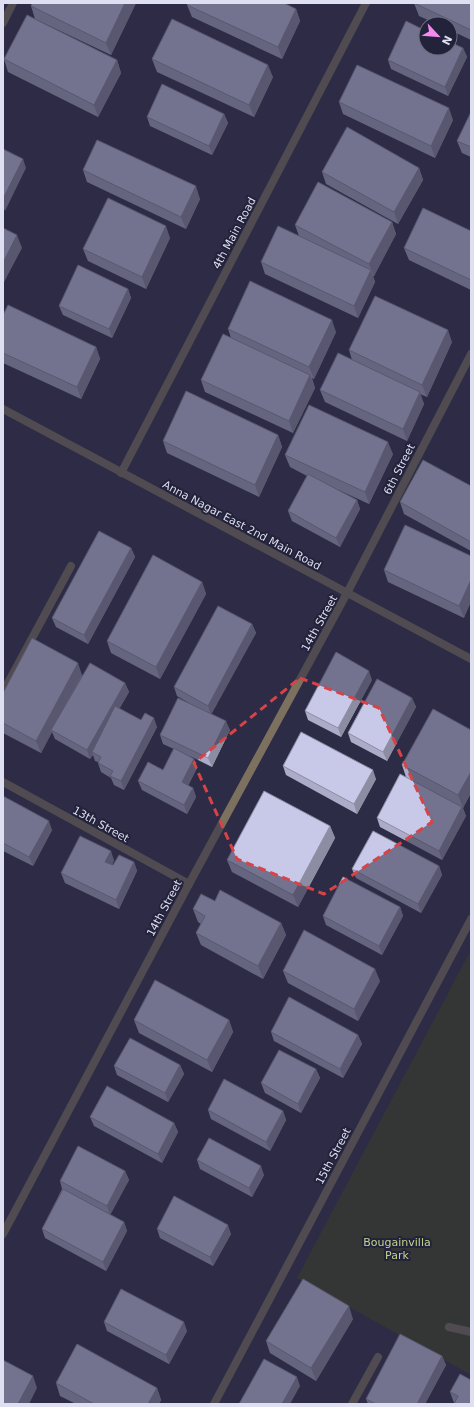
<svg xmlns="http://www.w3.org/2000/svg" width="474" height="1407" viewBox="0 0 474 1407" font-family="'DejaVu Sans',sans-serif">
	<rect width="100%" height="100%" fill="#2d2c46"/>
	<polygon fill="#3a4420" points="471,950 471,1375 297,1278"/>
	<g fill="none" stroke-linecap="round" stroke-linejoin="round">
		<polyline stroke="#7b715e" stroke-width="8" points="3,692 71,566"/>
		<g stroke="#7b715e" stroke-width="8">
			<polyline points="3,23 13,3"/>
			<polyline points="3,409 471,659"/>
			<polyline points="121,473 366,3"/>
			<polyline points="3,782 189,884"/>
			<polyline points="3,1234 189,884 347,593 471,354"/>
			<polyline points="449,1327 471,1332"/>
			<polyline points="214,1404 471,919"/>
			<polyline points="352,1404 378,1357"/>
		</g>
	</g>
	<g fill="#acacc8">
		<polygon points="32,3 136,3 111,55 35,19 31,6"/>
		<polygon points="414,3 471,3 471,40 450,30 450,24 437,24 419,16"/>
		<polygon points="187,5 296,9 300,21 282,59 192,17"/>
		<polygon points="463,48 467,57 448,96 391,69 388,60"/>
		<polygon points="4,59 117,60 121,73 98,117 8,72"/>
		<polygon points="152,59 273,77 254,117 157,72"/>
		<polygon points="339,102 453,120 435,158 343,114"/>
		<polygon points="471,112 471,157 462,153 457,141"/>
		<polygon points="224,114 228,123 212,155 150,126 147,117"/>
		<polygon points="419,168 423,180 398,224 326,184 322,172"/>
		<polygon points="83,170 200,199 186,229 87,182"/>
		<polygon points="392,222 396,234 374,276 373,276 375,282 358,318 265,274 261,262 299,236 295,225"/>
		<polygon points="471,231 471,290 409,260 404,248"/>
		<polygon points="170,238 146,289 88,261 83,249"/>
		<polygon points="128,289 131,298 112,338 63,315 59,306"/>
		<polygon points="3,315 96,347 100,359 81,399 3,363"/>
		<polygon points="228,329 336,332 314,379 312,378 315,388 293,433 205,392 201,380 231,338"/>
		<polygon points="452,342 427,397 420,394 424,404 407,441 325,402 320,390 352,360 349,350"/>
		<polygon points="278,435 282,447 259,497 167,453 163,441"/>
		<polygon points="393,454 369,504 332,487 357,500 360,509 340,547 292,521 288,511 307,476 290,467 285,455"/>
		<polygon points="471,486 471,551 404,514 400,502"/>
		<polygon points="131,548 135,557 88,644 56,627 52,618"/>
		<polygon points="471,556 464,618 388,582 384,570"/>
		<polygon points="202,582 206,594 160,679 111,653 107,641"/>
		<polygon points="252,624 256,633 211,714 230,730 212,767 190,756 194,759 197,768 188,786 193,788 196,797 187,814 142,790 138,781 163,770 174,749 163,744 160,735 189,703 177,696 174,687"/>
		<polygon points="82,675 125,683 129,692 119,709 141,720 157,727 124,790 114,785 111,778 101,772 98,763 98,762 95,761 93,755 90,759 55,739 52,732 41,753 3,733 3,693"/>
		<polygon points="372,680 341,737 308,720 305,711"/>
		<polygon points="412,698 416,707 387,761 351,742 348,733"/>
		<polygon points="402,765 471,793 463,808 466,816 442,860 380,827 377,818 406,777"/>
		<polygon points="283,766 376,779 357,814 286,775"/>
		<polygon points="3,796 52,830 33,866 3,851"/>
		<polygon points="330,826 335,838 298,907 232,872 227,860"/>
		<polygon points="114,860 112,865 113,865 134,862 137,871 119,909 65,883 61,873"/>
		<polygon points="439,866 442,875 421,913 356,878 352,869"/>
		<polygon points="215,901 281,923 286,935 263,979 201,945 196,933 201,924 198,922 193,909"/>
		<polygon points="400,907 403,916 382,955 326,925 323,916"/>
		<polygon points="283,971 380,981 358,1021 288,983"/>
		<polygon points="134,1020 229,1020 233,1032 212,1072 139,1033"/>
		<polygon points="271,1032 358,1035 362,1044 343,1078 274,1041"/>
		<polygon points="180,1065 184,1074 168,1102 117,1075 114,1066"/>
		<polygon points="316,1069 320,1078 301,1113 265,1093 261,1083"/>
		<polygon points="208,1110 283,1111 286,1120 270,1151 211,1119"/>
		<polygon points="90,1117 174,1123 178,1132 162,1163 94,1126"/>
		<polygon points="197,1160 264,1175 252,1197 200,1169"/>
		<polygon points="125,1171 129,1180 110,1215 124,1222 127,1231 106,1271 45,1238 42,1229 62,1189 60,1181"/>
		<polygon points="157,1229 231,1234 213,1266 160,1238"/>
		<polygon points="353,1319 316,1381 270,1353 266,1341"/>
		<polygon points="104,1322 187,1331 169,1364 107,1331"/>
		<polygon points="442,1356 446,1365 425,1404 368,1404 366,1399"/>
		<polygon points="471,1380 454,1403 450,1392"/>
		<polygon points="56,1383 157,1388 161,1400 159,1404 76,1404 60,1396"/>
	</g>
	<g fill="#8c8ca3">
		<polygon points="125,3 136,3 111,55 106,43"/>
		<polygon points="296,9 300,21 282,59 278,47"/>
		<polygon points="463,48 467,57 448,96 445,87"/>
		<polygon points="117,60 121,73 98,117 94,105"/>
		<polygon points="268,65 273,77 254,117 249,105"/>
		<polygon points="449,108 453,120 435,158 431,146"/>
		<polygon points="224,114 228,123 212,155 209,146"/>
		<polygon points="23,159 26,168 5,211 3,206 3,199"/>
		<polygon points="419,168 423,180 398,224 394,212"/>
		<polygon points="196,186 200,199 186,229 181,217"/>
		<polygon points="392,222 396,234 374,276 369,264"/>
		<polygon points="166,226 170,238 146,289 142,277"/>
		<polygon points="17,235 22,248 3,284 3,263"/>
		<polygon points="371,270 375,282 358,318 354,306"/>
		<polygon points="128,289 131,298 112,338 109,329"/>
		<polygon points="332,320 336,332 314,379 309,367"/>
		<polygon points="448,330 452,342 427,397 422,385"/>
		<polygon points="96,347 100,359 81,399 77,387"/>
		<polygon points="310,375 315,388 293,433 289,421"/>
		<polygon points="420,392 424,404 407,441 403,429"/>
		<polygon points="278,435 282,447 259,497 255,485"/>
		<polygon points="388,442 393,454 369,504 365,492"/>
		<polygon points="357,500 360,509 340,547 336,538"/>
		<polygon points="131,548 135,557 88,644 84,635"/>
		<polygon points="471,580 471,602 464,618 459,606"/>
		<polygon points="202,582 206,594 160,679 156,667"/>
		<polygon points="252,624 256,633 211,715 208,706"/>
		<polygon points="78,663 82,675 51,730 52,732 41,753 36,741"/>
		<polygon points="369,671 372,680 341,737 338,728"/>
		<polygon points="125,683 129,692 94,753 92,752 93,755 90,759 87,750"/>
		<polygon points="412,698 416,707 387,761 383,752"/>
		<polygon points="154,718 157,727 124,790 121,781"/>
		<polygon points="226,721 230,730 212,767 208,758"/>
		<polygon points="194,759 197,768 185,791 182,782"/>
		<polygon points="373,770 376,779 357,814 354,804"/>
		<polygon points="471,772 471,793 463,808 458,795"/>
		<polygon points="193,788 196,797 187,814 184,805"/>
		<polygon points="462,807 466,816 442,860 439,851"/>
		<polygon points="49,821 52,830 33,866 29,857"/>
		<polygon points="330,826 335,838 298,907 293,895"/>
		<polygon points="111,851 114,860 109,871 105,862"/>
		<polygon points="134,862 137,871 119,909 116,900"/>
		<polygon points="439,866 442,875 421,913 418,904"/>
		<polygon points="400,907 403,916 382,955 379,946"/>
		<polygon points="281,923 286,935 263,979 258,966"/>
		<polygon points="375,969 380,981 358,1021 354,1009"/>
		<polygon points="229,1020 233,1032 212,1072 207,1060"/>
		<polygon points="358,1035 362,1044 343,1078 340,1069"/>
		<polygon points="180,1065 184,1074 168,1102 165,1093"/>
		<polygon points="316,1069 320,1078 301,1113 298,1104"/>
		<polygon points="283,1111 286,1120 270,1151 266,1142"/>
		<polygon points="174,1123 178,1132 162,1163 158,1154"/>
		<polygon points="261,1166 264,1175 252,1197 249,1188"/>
		<polygon points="125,1171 129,1180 110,1215 107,1206"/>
		<polygon points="124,1222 127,1231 106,1271 103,1262"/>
		<polygon points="228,1225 231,1234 213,1266 210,1257"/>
		<polygon points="349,1306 353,1319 316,1381 311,1368"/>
		<polygon points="184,1322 187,1331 169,1364 166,1355"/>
		<polygon points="442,1356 446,1365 425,1404 417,1404"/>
		<polygon points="33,1376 37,1388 29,1404 18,1404"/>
		<polygon points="297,1377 300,1386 290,1404 282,1404"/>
		<polygon points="157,1388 161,1400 159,1404 148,1404"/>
	</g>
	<g fill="#c8c8e9" stroke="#8c8ca3">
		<polygon points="32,3 125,3 106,43 31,6"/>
		<polygon points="188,3 284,3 296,9 278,47 187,5"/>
		<polygon points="414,3 471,3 471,30"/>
		<polygon points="27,15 117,60 94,105 4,59"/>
		<polygon points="172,19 268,65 249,105 152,59"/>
		<polygon points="406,21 426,31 426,48 450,48 450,42 463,48 445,87 388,60"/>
		<polygon points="357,65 449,108 431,146 339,102"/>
		<polygon points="162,84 224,114 209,146 147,117"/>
		<polygon points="471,112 471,147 457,141"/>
		<polygon points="347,127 419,168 394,212 322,172"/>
		<polygon points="97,140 196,186 181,217 83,170"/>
		<polygon points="3,149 23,159 3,199"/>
		<polygon points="318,182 392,222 369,264 295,225"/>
		<polygon points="108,198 166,226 142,277 83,249"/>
		<polygon points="423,208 471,231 471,280 404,248"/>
		<polygon points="278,226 371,270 354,306 261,262"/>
		<polygon points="3,228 17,235 3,263"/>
		<polygon points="78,265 128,289 109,329 59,306"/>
		<polygon points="250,281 332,320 309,367 228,329"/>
		<polygon points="375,296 448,330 422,385 349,350"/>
		<polygon points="8,305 96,347 77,387 3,353 3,315"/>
		<polygon points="223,334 310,375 289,421 201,380"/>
		<polygon points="338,353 420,392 403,429 320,390"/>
		<polygon points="186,391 278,435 255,485 163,441"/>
		<polygon points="309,405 388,442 365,492 285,455"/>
		<polygon points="423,460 471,486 471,542 400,502"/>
		<polygon points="308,474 357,500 336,538 288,511"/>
		<polygon points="405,525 471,556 471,580 459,606 384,570"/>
		<polygon points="99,531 131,548 84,635 52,618"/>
		<polygon points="153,555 202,582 156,667 107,641"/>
		<polygon points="218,606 252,624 208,706 174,687"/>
		<polygon points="32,638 78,663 36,741 3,723 3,693"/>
		<polygon points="336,652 369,671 338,728 305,711"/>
		<polygon points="90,663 125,683 87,750 51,730"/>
		<polygon points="377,679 412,698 383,752 348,733"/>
		<polygon points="178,698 226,721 208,758 160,735"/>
		<polygon points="115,706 141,720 145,713 154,718 121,781 110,776 113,771 98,763 101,757 92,752"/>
		<polygon points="433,709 471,730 471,772 458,795 402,765"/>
		<polygon points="301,732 373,770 354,804 283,766"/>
		<polygon points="174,748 194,759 182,782 193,788 184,805 138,781 148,762 163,770"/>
		<polygon points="400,774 462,807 439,851 377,818"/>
		<polygon points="264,791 330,826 293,895 227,860"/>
		<polygon points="3,796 49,821 29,857 3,843"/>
		<polygon points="373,831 439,866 418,904 352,869"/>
		<polygon points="80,836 111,851 105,862 113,865 119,855 134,862 116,900 61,873"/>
		<polygon points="343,877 400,907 379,946 323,916"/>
		<polygon points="220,890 281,923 258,966 196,933 205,916 193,909 201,894 215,901"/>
		<polygon points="304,930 375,969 354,1009 283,971"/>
		<polygon points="155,980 229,1020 207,1060 134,1020"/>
		<polygon points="289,997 358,1035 340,1069 271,1032"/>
		<polygon points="130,1038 180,1065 165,1093 114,1066"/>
		<polygon points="279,1050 316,1069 298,1104 261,1083"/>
		<polygon points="224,1079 283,1111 266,1142 208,1110"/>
		<polygon points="107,1086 174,1123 158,1154 90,1117"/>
		<polygon points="209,1138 261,1166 249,1188 197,1160"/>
		<polygon points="78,1146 125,1171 107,1206 60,1181"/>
		<polygon points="63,1189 124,1222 103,1262 42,1229"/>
		<polygon points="174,1196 228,1225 210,1257 157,1229"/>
		<polygon points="303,1279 349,1306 311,1368 266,1341"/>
		<polygon points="121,1289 184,1322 166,1355 104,1322"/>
		<polygon points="400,1334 442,1356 417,1404 376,1404 366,1399"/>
		<polygon points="77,1344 157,1388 148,1404 94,1404 56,1383"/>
		<polygon points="264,1359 297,1377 282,1404 239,1404"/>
		<polygon points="3,1360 33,1376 18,1404 3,1404"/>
		<polygon points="460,1374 471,1380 471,1404 454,1404 458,1396 450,1392"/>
	</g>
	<path d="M0 0H474V1407H0ZM 300,678 L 379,708 L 432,822 L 324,894 L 237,859 L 194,763 Z" fill="#2d2c46" fill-opacity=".55" fill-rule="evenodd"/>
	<path fill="none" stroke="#d74346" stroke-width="3" stroke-dasharray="8 5" stroke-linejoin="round" d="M 300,678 L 379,708 L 432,822 L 324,894 L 237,859 L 194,763 Z"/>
	<g text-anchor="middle" stroke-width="4" stroke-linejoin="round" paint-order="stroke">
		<g font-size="11" fill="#dedff0" stroke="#23223b">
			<text transform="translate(234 233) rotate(-62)" y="4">4th Main Road</text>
			<text transform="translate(399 469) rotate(-63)" y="4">6th Street</text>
			<text transform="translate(242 525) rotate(28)" y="4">Anna Nagar East 2nd Main Road</text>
			<text transform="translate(319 623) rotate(-61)" y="4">14th Street</text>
			<text transform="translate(101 824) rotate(29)" y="4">13th Street</text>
			<text transform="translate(164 908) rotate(-62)" y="4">14th Street</text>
			<text transform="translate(333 1156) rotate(-62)" y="4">15th Street</text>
		</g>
		<g font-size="11" fill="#c0d58c" stroke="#23223b">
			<text x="397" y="1246">Bougainvilla<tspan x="397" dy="13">Park</tspan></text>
		</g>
	</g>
	<rect width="474" height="1407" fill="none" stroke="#dedff0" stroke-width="8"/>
	<g transform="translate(438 36) rotate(116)"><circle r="19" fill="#23223b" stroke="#6e6e83"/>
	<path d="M0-3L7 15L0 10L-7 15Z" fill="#f589ee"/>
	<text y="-6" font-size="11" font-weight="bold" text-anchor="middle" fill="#dedff0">N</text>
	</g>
</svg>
